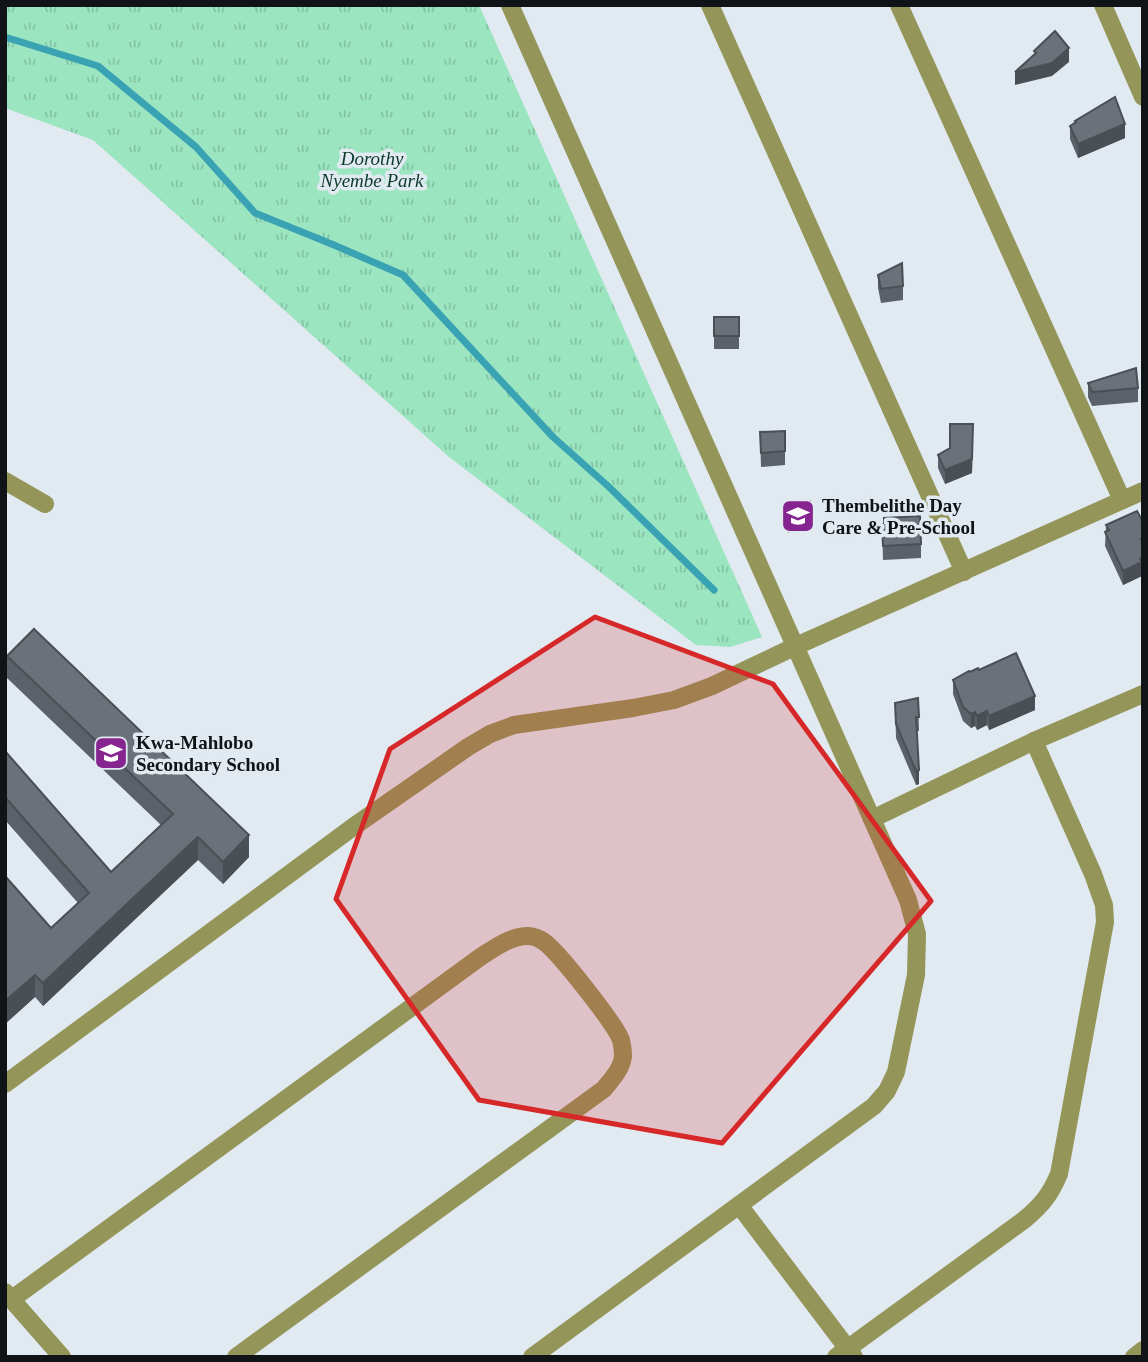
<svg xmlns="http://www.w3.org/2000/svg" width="1148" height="1362" viewBox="0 0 1148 1362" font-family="'Times New Roman',serif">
	<defs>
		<pattern id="park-tufts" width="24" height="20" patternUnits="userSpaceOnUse" patternTransform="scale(1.75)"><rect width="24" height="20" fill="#9be5c1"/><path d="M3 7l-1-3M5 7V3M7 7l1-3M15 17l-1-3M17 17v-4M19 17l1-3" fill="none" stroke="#84c4a5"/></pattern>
	</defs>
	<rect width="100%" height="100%" fill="#e1e9f1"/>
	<polygon fill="url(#park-tufts)" points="5,5 479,5 762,637 730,647 696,645 449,457 93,140 5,108"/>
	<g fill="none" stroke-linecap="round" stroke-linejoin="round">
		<polyline stroke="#39a3b3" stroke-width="7" points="5,37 98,66 196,147 255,213 334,245 403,275 553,437 609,487 714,590"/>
		<g stroke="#949559" stroke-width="18">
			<polyline points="510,5 908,900 917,934 916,975 896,1072 887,1091 874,1106 532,1357"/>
			<polyline points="710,5 964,572"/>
			<polyline points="899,5 1122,500"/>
			<polyline points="1103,5 1143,97"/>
			<polyline points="5,481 45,504"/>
			<polyline points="872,819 1034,741 1143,694"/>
			<polyline points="5,1084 353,827 468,747 490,734 514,725 633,708 674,700 712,686 796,646 1143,491"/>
			<polyline points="739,1205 854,1357"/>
			<polyline points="5,1292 62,1357"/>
			<path d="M 12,1299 L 479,958 C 493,949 510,936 528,936 C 533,936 540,939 543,941 C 558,951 615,1024 621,1040 C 622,1044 623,1052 623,1056 C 622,1069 611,1080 604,1089 L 236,1357"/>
			<path d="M 836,1357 L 1024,1220 C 1042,1205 1050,1195 1059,1174 L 1105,922 L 1104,905 L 1093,874 L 1034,741"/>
			<polyline points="1134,1357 1143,1350"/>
		</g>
	</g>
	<g fill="#5b6168">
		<polygon points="1070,126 1125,138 1078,158 1070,139"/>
		<polygon points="878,275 903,286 903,300 881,303 878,288"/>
		<rect x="714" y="317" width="25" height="32"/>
		<polygon points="1088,383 1138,388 1138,402 1092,406 1088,397"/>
		<polygon points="785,431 785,465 761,467 760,432"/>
		<polygon points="973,437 972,473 945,484 938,468 938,455"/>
		<polygon points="1143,522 1143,571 1142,572 1142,576 1123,585 1105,546 1106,525"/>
		<polygon points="882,524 921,544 921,558 883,560"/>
		<polygon points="7,656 249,857 223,884 198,860 43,1006 35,997 5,1024 51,928 78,903 5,820 5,751 111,872 161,825 7,678"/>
		<polygon points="979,670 1035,710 989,730 987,725 977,730 975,726 971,728 963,721 953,694 953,680 970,672"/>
		<polygon points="918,698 919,731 917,731 919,784 916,785 896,738 895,703"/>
	</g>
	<g fill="#4a4f55">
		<polygon points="1069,48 1069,62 1052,76 1015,85 1015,72"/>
		<polygon points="1125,124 1125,138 1078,158 1078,144"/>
		<polygon points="973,424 972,473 945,484 945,470"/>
		<polygon points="811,516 811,523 788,533 788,526"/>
		<polygon points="1143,557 1142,576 1123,585 1123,571"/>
		<polygon points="1035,696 1035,710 989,730 989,716"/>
		<polygon points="987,711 987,725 977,730 977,716"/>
		<polygon points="975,712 975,726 971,728 971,714"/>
		<polygon points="919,770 919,784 916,785 916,771"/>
		<polygon points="249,835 249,857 223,884 223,862"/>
		<polygon points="198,837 198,860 43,1006 43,983"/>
		<polygon points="35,975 35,997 5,1024 5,1001"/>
	</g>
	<g fill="#6a7179" stroke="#4a4f55" stroke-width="2">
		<polygon points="1055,31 1069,48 1052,63 1015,72 1036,53 1034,51"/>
		<polygon points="1115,97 1125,124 1078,144 1070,126 1076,122 1075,121"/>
		<polygon points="902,263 903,286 881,289 878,275"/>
		<rect x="714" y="317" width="25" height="19"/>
		<polygon points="1136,368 1138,388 1092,392 1088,383"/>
		<polygon points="950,424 973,424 972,459 945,470 938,455 950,448"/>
		<polygon points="785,431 785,451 761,453 760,432"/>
		<polygon points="810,501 811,516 788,526 786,503"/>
		<polygon points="1137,511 1143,522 1143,538 1141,539 1143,542 1143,557 1140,559 1142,562 1123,571 1105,532 1109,530 1106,525"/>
		<polygon points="920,516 921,544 883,546 882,524 884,524 884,518"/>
		<polygon points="34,629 249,835 223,862 198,837 43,983 35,975 5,1001 5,876 51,928 89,893 5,797 5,751 111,872 173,814 7,656"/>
		<polygon points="1016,653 1035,696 989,716 987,711 977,716 975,712 971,714 963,707 953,680 969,671 970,672 978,668 979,670"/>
		<polygon points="918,698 919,717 916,717 919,770 916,771 896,724 895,703"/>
	</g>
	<path fill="#d62828" fill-opacity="0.2" stroke="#d62828" stroke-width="5" stroke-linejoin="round" d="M 595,617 L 773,684 L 931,901 L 722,1143 L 479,1100 L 336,899 L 390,749 Z"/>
	<defs>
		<g id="school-square" transform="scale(1.75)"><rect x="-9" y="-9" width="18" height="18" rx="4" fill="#86258f" stroke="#e1e9f1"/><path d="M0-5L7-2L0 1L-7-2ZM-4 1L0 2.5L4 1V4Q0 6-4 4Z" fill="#fff"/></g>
	</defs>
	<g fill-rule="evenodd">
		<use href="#school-square" x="798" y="516"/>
		<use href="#school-square" x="111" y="753"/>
	</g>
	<g text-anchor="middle" stroke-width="7" stroke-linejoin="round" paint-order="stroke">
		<g font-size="19" font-style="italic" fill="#0c3b29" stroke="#e1e9f1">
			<text x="372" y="165">Dorothy<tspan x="372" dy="22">Nyembe Park</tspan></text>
		</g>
		<g font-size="19" font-weight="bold" fill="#111417" stroke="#e1e9f1" text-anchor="start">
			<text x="822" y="512">Thembelithe Day<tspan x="822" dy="22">Care &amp; Pre-School</tspan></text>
			<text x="136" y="749">Kwa-Mahlobo<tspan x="136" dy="22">Secondary School</tspan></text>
		</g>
	</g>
	<rect width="1148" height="1362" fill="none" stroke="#111417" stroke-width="14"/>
</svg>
